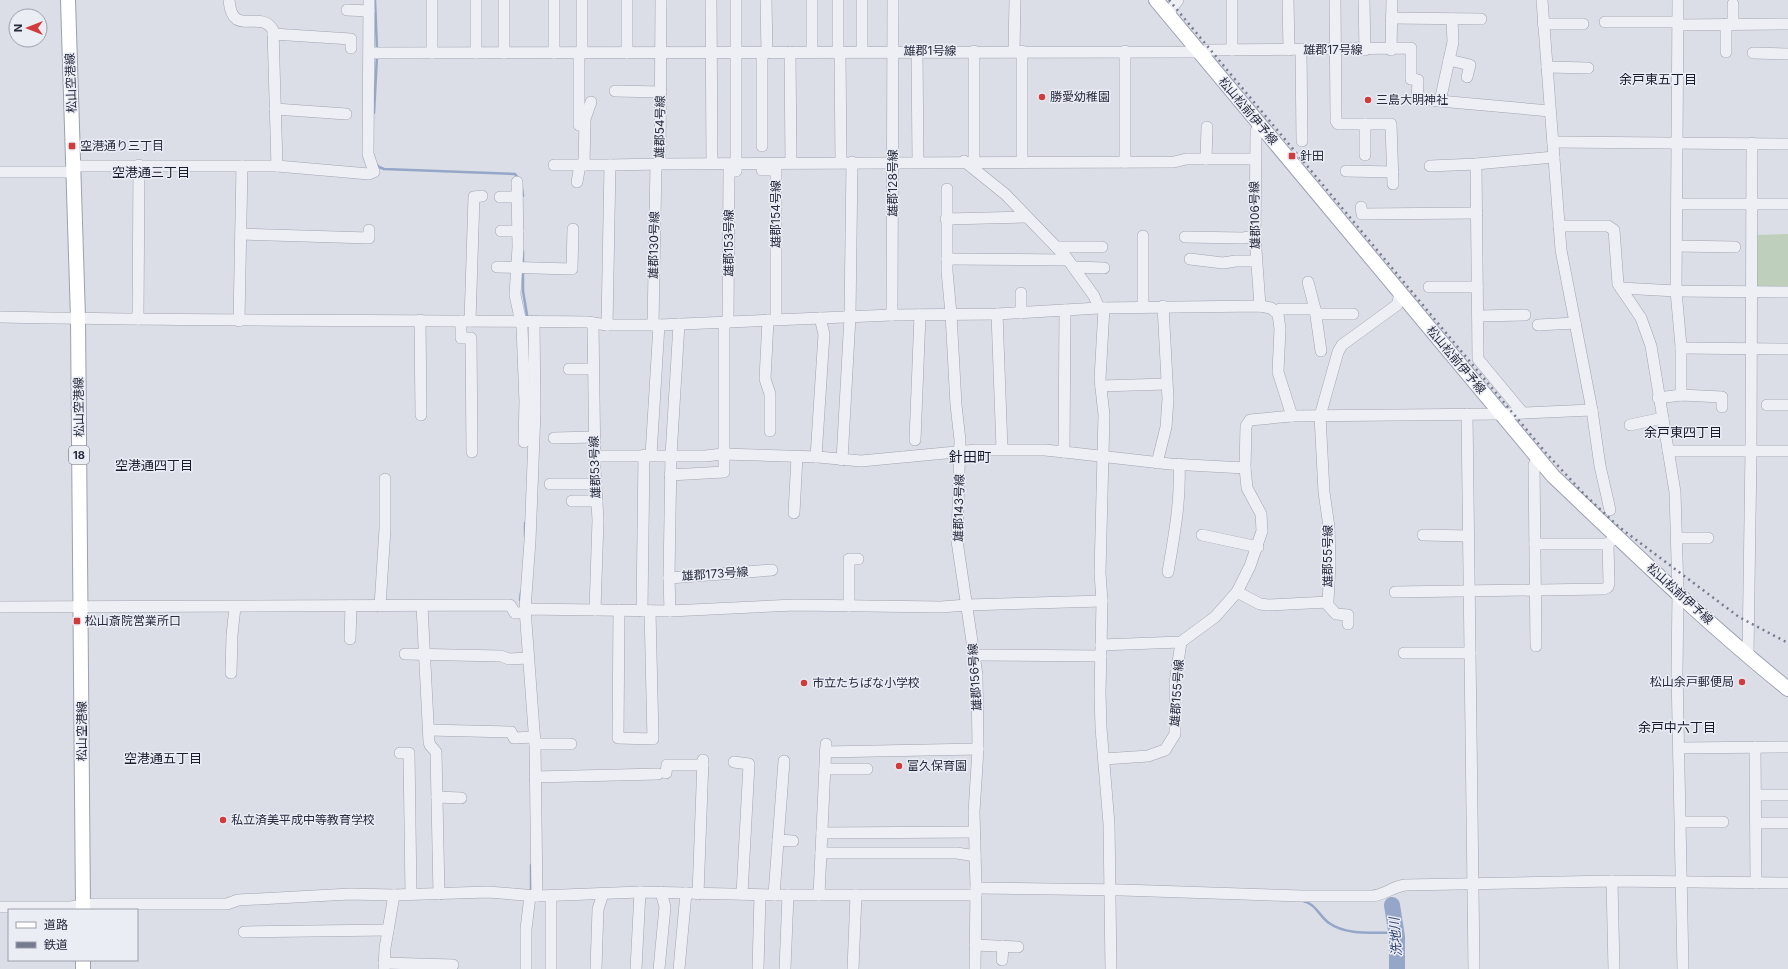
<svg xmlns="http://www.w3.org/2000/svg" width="1788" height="969" viewBox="0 0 1788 969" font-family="Inter,'Noto Sans JP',sans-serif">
	<rect width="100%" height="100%" fill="#dbdee6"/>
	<polygon fill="#bed0bc" points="1788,234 1788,289 1754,289 1754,235"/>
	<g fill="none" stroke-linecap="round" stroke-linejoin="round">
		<g stroke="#95a6c8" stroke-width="2.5">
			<polyline points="375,0 377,49"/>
			<polyline points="374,113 377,56"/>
			<polyline points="376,164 379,167 384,169 515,174 518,178"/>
			<polyline points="521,181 523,196"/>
			<polyline points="523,251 523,264"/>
			<polyline points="523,271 523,291 527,315"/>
			<polyline points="525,536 525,523"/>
			<polyline points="520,600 521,592"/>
			<polyline points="531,890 531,865"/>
			<path d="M 1303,901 C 1315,903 1320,917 1329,923 C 1347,936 1375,932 1396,933"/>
		</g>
		<polyline stroke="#95a6c8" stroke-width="16" points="1392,905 1397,937 1397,969"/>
		<g stroke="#a1a4b0" stroke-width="12">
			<g id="minor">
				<polyline points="432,0 432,53"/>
				<polyline points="476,0 476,53"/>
				<polyline points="554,0 554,53"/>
				<polyline points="582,0 582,53"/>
				<polyline points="711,0 712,163"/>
				<polyline points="736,0 736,170"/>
				<polyline points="766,0 767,53"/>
				<polyline points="812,0 812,52"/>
				<polyline points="838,0 838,52"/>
				<polyline points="862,0 862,51"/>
				<polyline points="1232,0 1232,50"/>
				<polyline points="1288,0 1289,50"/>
				<polyline points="1335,0 1336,121 1338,124 1391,124 1393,184"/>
				<polyline points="1364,0 1365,50"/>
				<polyline points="1542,0 1561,250 1592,410 1600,466 1610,510"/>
				<polyline points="1678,0 1676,291 1681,346 1681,395"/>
				<polyline points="347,10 369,11"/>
				<polyline points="1168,14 1178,0"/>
				<polyline points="1391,18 1481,19"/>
				<polyline points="1605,22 1678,22"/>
				<polyline points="1543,24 1583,24"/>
				<polyline points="1726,24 1726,52"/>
				<polyline points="1733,24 1733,4"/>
				<polyline points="1678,25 1788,24"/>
				<polyline points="273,34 351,39 351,48"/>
				<polyline points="1301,50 1302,141"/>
				<polyline points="1391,50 1392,0"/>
				<polyline points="917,51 918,162"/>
				<polyline points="974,51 974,162"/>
				<polyline points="1014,51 1015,0"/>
				<polyline points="1022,51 1022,162"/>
				<polyline points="1125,51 1125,162"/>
				<polyline points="790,52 791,163"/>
				<polyline points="840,52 841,162"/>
				<polyline points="370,53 1199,52 1210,50 1411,48 1411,79 1418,80 1417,99 1550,111"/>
				<polyline points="504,53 504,0"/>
				<polyline points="579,53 579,125"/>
				<polyline points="627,53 627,0"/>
				<polyline points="1753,53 1788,54"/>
				<polyline points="1449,60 1470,65 1467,77"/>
				<polyline points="1547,67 1588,68"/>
				<polyline points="615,91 661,92"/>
				<polyline points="1440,101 1453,42 1452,19"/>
				<polyline points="275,109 346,114"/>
				<polyline points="1365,124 1365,155"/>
				<polyline points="1553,142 1788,144"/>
				<polyline points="762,146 762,53"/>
				<polyline points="1206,159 1207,127"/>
				<polyline points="964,161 1005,194 1066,257 1094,296 1099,308"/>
				<polyline points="660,164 1174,162 1186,159 1255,159"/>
				<polyline points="1476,164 1478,359 1522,412"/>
				<polyline points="554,165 610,165"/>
				<polyline points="584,165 585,119 591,102"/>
				<path d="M 74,166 L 277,166 L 273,30 C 260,8 232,39 229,0"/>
				<polyline points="277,166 369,174 374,172 368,154 369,0"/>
				<polyline points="1430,166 1476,164 1554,157"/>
				<polyline points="762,170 776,170 776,319"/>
				<polyline points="1346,171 1393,172"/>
				<polyline points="0,172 74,172"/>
				<polyline points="517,182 518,247 515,295 522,327 525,402 524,442"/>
				<polyline points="577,182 580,165"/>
				<polyline points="947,189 947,271 951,314 956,405 960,440 957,541 977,675 978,749 974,812 976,888 975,969"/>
				<polyline points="500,197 517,197"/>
				<polyline points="1677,204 1788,204"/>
				<polyline points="1361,207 1362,214 1477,213"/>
				<polyline points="946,219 1026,217"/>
				<polyline points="1559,226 1608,226 1614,230 1618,284 1641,318 1651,346 1675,492 1678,592 1677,672 1683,969"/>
				<polyline points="501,231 518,231"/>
				<polyline points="241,234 369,238 369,230"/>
				<polyline points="1143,236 1143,307"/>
				<polyline points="1185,237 1243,238 1255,236"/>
				<polyline points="1677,246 1735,247"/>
				<polyline points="1056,247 1102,247"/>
				<polyline points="947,259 1068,260"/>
				<polyline points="1190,259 1223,263 1236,261 1256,261"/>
				<polyline points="497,267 572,269 573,229"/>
				<polyline points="1074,267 1104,268"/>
				<polyline points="1308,282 1315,309 1321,351"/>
				<polyline points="1429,287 1477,287"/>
				<polyline points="1621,288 1676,291 1788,292"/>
				<polyline points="1021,293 1021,313"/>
				<polyline points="1260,306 1255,236 1256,131 1260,126"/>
				<polyline points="1104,308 1100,379 1104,415 1100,573 1102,601 1100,693 1101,728 1109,824 1111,969"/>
				<polyline points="1065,310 1064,452 1170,464 1245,468 1246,426 1250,420 1292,416 1501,414 1592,410"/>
				<polyline points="1275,311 1280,309 1315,309"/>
				<polyline points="997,314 1002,449"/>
				<polyline points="1316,314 1353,314"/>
				<polyline points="892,315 893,0"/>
				<polyline points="1478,316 1525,315"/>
				<path d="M 0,317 C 196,321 391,320 587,322 L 607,325 L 659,325 L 892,315 L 997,314 L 1099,308 L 1260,306 L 1271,308 L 1278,314 L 1280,329 L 1278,372 L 1292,416"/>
				<polyline points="138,319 139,165"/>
				<polyline points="420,320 421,415"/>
				<polyline points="768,320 765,379 770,394 770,431"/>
				<polyline points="239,321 242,166"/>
				<polyline points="461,321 461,338 471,338 472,452"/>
				<polyline points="470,321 474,197 482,196"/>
				<polyline points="728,322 729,171 736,171"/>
				<polyline points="593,323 595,470 598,520 595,610"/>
				<polyline points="607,325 610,165 660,164 661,0"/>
				<polyline points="653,325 656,164"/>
				<polyline points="1538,325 1575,323"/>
				<polyline points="1681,348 1788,349"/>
				<polyline points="569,369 593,369"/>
				<polyline points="1101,386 1166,384"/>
				<polyline points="1658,398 1681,395 1722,397 1722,407"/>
				<polyline points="1767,405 1788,405"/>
				<path d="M 1467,414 C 1468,599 1471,784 1474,969"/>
				<polyline points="1630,425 1663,418"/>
				<polyline points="554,438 594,437"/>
				<polyline points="915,440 920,315"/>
				<polyline points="1668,451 1788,451"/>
				<polyline points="651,455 659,325"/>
				<polyline points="595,456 705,456 723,454 818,457 861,461 977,450 1045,450 1064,452"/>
				<polyline points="816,457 824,334 820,318"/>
				<polyline points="842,460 850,317 852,162"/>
				<polyline points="1157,463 1166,427 1168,399 1163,306"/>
				<polyline points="670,475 724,472 724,322"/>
				<polyline points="550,484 596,484"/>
				<polyline points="572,501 597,501"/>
				<polyline points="794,513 797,457"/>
				<polyline points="1202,535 1258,547"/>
				<polyline points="1423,535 1468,536"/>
				<polyline points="1677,538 1708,538"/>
				<polyline points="1535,544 1608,544"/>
				<path d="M 1168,572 C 1174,536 1181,501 1179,464"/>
				<polyline points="669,578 671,455 679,324"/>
				<polyline points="1237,592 1250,566 1262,531 1261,514 1247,488 1245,468"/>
				<polyline points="1395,592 1604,589 1608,587 1609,583 1608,544 1616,536"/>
				<polyline points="1325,602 1336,614 1348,615 1348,624"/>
				<polyline points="380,606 385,529 385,479"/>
				<polyline points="422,606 429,742 430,745 436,752 439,894"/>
				<polyline points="849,606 849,559 858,559"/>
				<polyline points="0,607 510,605 515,613 525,613"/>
				<polyline points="525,609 530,541 535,411 534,321"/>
				<polyline points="619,610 618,738 653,739 650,611"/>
				<polyline points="642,611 644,455"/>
				<polyline points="670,611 669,578 772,570"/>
				<polyline points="350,639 351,606"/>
				<polyline points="1101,645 1181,642 1215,617 1237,592 1260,604 1268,605 1328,602 1330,564 1329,527 1324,492 1320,416 1338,352 1342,345 1397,305 1400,294"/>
				<polyline points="1536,646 1534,465 1538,458"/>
				<polyline points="1404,653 1470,653"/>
				<polyline points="405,654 501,656 509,659 528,658"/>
				<polyline points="975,655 1101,656"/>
				<polyline points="1748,656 1751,451 1752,143"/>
				<polyline points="231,673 232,635 235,607"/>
				<polyline points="429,730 511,732 514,738 534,737"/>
				<polyline points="535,744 571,744"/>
				<polyline points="1755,747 1756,883"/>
				<polyline points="1679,748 1788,747"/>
				<polyline points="825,752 978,749"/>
				<polyline points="400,753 409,753 411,894"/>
				<polyline points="1104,759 1148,756 1165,750 1175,734 1175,683 1181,642"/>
				<polyline points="734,762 749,764 742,894"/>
				<polyline points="825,769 867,769"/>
				<polyline points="666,773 667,765 703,765"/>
				<polyline points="535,777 658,774"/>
				<polyline points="1756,795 1788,795"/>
				<polyline points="437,797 461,798"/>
				<polyline points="1681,822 1723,822"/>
				<polyline points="1756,823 1788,823"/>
				<polyline points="822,833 974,832"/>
				<polyline points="778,840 793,841"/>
				<polyline points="821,853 957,853 975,856"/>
				<polyline points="1612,881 1614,969"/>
				<path d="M 976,888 L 1122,890 L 1302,896 L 1372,896 C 1384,895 1392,887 1405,885 L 1612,881 L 1788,883"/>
				<polyline points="698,894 703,760"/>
				<polyline points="774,895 784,761"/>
				<polyline points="819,895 826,744"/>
				<polyline points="537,896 535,744 525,609 670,611 795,605 941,607 967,605 1102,601"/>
				<polyline points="551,896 551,969"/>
				<polyline points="0,907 70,907 94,904 227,904 238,900 350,894 394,895 488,892 537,896 640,892 774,895 976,895"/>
				<polyline points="244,932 388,930"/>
				<polyline points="975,945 1018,947"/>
				<polyline points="1002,960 1003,946"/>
				<polyline points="384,963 453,965"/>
				<polyline points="384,969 385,948 394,895"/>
				<polyline points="526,969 526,929 530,896"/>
				<polyline points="596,969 598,909 603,894"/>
				<polyline points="636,969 640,892"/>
				<polyline points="659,969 665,907 661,892"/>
				<polyline points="679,969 686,893"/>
				<polyline points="758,969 760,895"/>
				<polyline points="785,969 788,895"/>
				<polyline points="853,969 856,895"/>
			</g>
		</g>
		<g stroke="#9ba1b2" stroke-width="16">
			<g id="major">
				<polyline points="68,0 78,318 83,910"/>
				<path d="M 1156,0 L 1553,476 C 1629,548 1706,623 1788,689"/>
				<polyline points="83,969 83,960"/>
			</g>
		</g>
		<use href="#minor" stroke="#eeeff5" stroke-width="11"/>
		<use href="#major" stroke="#fff" stroke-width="14"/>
		<polyline stroke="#757b90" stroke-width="2.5" stroke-dasharray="2 4" stroke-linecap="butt" points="1169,0 1546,453 1585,495 1619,527 1739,617 1788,643"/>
	</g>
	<g fill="#d13b3c" stroke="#ebedf4" stroke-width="1.5">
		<circle cx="1042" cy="97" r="4"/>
		<circle cx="1368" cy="100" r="4"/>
		<rect x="68" y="142" width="8" height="8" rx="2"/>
		<rect x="1288" y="152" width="8" height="8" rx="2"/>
		<rect x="73" y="617" width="8" height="8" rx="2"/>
		<circle cx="1742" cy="682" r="4"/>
		<circle cx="804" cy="683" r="4"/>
		<circle cx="899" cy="766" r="4"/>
		<circle cx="223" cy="820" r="4"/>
	</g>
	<g text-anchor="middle" stroke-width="3" stroke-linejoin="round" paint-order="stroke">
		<rect fill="#ebedf4" stroke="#606474" stroke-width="1" x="69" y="446" width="20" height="18" rx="3"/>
		<g font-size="11" font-weight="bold" fill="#252a3d">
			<text x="79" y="459">18</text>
		</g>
		<g font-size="12" fill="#252a3d" stroke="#ebedf4">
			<text x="1333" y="54">雄郡17号線</text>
			<text x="930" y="55">雄郡1号線</text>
			<text transform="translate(71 83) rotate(-92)" y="4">松山空港線</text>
			<text transform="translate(1248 111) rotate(50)" y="4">松山松前伊予線</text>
			<text transform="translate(660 127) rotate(-89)" y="4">雄郡54号線</text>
			<text transform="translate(893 183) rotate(-90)" y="4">雄郡128号線</text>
			<text transform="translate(776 214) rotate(-90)" y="4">雄郡154号線</text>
			<text transform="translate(1255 215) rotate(-91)" y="4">雄郡106号線</text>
			<text transform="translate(729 243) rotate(-90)" y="4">雄郡153号線</text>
			<text transform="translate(654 245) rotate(-89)" y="4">雄郡130号線</text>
			<text transform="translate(1456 360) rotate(50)" y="4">松山松前伊予線</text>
			<text transform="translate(79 407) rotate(-91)" y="4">松山空港線</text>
			<text transform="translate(595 467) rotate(-92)" y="4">雄郡53号線</text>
			<text transform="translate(959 508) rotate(-89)" y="4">雄郡143号線</text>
			<text transform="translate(1328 556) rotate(-90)" y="4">雄郡55号線</text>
			<text transform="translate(715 574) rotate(-4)" y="4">雄郡173号線</text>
			<text transform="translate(1680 594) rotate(42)" y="4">松山松前伊予線</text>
			<text transform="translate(975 677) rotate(-94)" y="4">雄郡156号線</text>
			<text transform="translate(1177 693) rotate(-86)" y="4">雄郡155号線</text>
			<text transform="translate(82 731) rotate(-90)" y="4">松山空港線</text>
		</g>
		<g font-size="12" fill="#252a3d" stroke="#ebedf4" text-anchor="start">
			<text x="1050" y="101">勝愛幼稚園</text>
			<text x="1376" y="104">三島大明神社</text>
			<text x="80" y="150">空港通り三丁目</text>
			<text x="1300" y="160">針田</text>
			<text x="85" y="625">松山斎院営業所口</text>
			<text x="1734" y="686" text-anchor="end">松山余戸郵便局</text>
			<text x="812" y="687">市立たちばな小学校</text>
			<text x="907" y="770">富久保育園</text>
			<text x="231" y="824">私立済美平成中等教育学校</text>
		</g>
		<g font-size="13" fill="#181c2d" stroke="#ebedf4">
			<text x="1658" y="84">余戸東五丁目</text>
			<text x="151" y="177">空港通三丁目</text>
			<text x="1683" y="437">余戸東四丁目</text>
			<text x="154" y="470">空港通四丁目</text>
			<text x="1677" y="732">余戸中六丁目</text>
			<text x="163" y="763">空港通五丁目</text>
		</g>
		<g font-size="13" font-style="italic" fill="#2f4371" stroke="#ebedf4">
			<text transform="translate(1395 937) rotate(-94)" y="5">洗地川</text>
		</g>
		<g font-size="14" fill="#181c2d" stroke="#ebedf4">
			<text x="970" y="462">針田町</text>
		</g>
	</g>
	<rect x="8" y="909" width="130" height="52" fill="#ebedf4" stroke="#9c9fab"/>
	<rect x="16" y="922" width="20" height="6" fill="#ffffff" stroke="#9c9fab"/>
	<text x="44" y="929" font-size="12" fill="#252a3d">道路</text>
	<rect x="16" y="942" width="20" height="6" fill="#757b90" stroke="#9c9fab"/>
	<text x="44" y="949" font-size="12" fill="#252a3d">鉄道</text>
	<g transform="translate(28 28) rotate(270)"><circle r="19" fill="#ebedf4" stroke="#9c9fab"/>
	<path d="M0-3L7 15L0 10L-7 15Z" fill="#d13b3c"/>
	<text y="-6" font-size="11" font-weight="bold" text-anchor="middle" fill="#252a3d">N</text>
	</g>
</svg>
